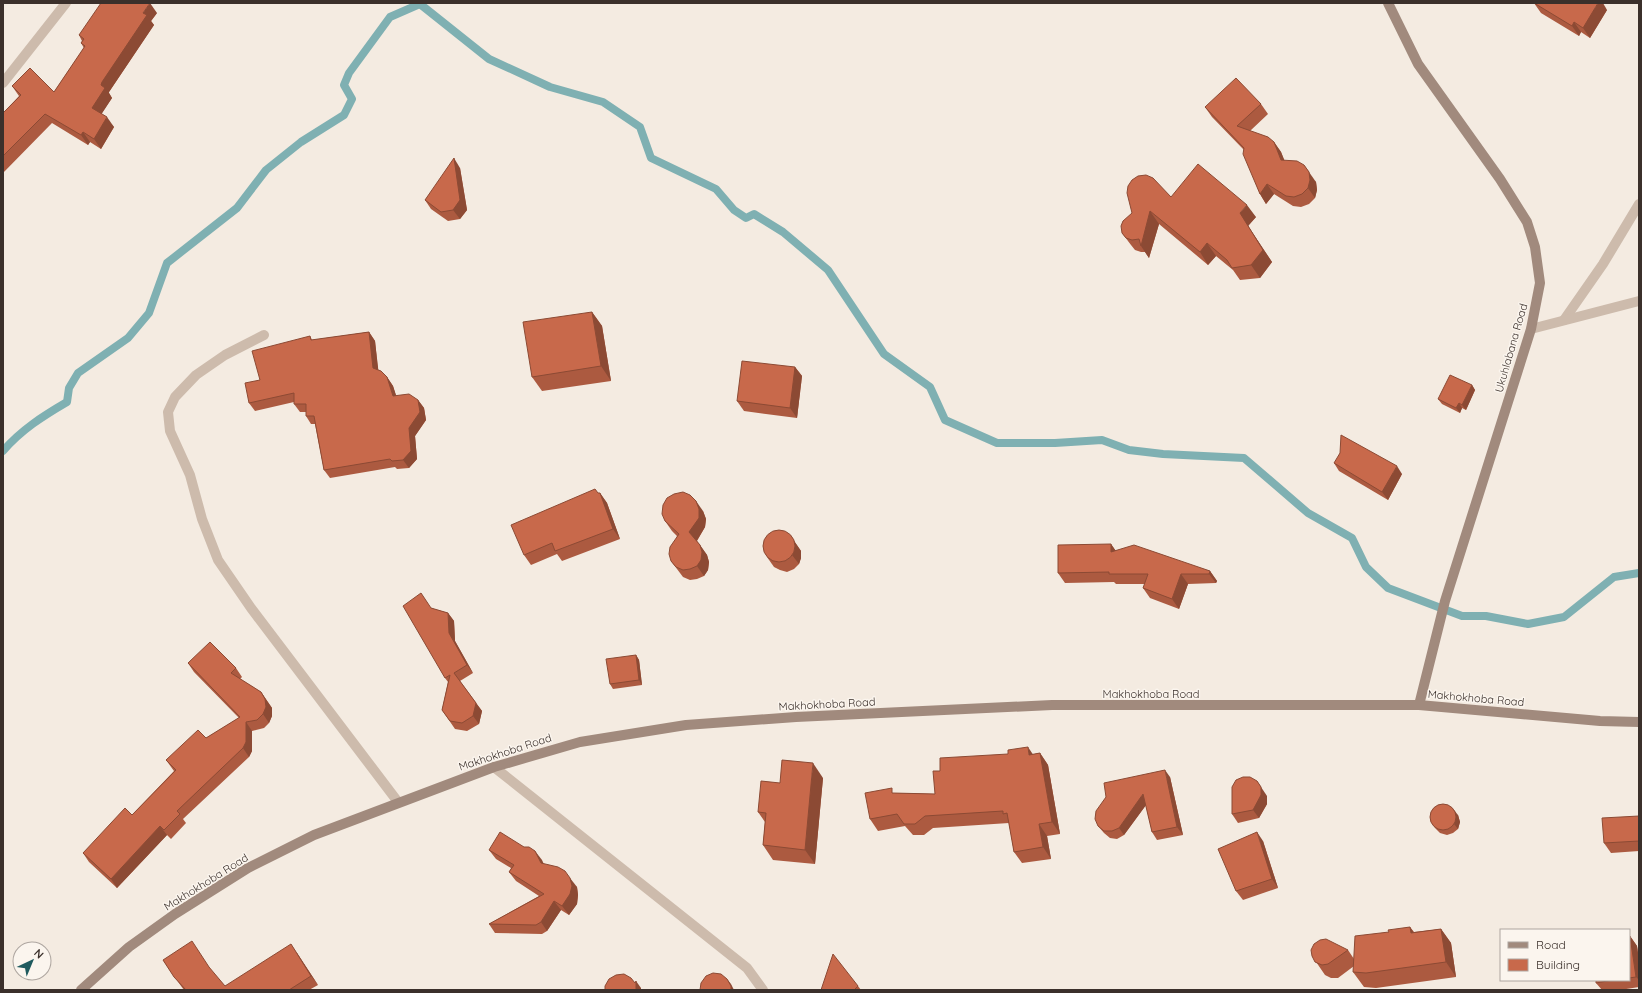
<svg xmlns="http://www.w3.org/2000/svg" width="1642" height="993" viewBox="0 0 1642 993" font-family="Quicksand,sans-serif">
	<rect width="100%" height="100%" fill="#f4ebe1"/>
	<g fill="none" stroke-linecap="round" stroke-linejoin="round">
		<g stroke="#7fb0b2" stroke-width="8">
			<polyline points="420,4 489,59 550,87 603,102 640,127 651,158 716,189 734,210 746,218 754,214 783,232 828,270 884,354 930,387 945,420 997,443 1055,443 1102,440 1129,450 1163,454 1244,458 1308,513 1352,538 1366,567 1388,588 1462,616 1486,616 1528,624 1564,617 1614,577 1639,573"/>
			<path d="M 3,451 C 21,430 43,416 67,402 L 69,388 L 78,373 L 128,338 L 149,313 L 167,263 L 237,208 L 266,170 L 301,142 L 344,115 L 352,99 L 344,85 L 349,73 L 390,17 L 422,3"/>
		</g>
		<g stroke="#cdbbac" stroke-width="10">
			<polyline points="3,83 66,3"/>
			<polyline points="1564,320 1603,264 1639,204"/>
			<polyline points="1531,329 1639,301"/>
			<polyline points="264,335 225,355 196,375 175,397 168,412 170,431 190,475 202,519 218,560 251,608 398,802"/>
			<polyline points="494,767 747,968 763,990"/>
		</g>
		<g stroke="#a18a7d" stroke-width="10">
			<polyline points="1388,3 1418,64 1500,179 1527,222 1535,247 1540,283 1531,329 1445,601 1419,705"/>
			<polyline points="81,990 129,947 175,914 248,868 314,835 494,767 580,742 686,725 796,717 1052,705 1419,705 1600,721 1639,722"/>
		</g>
	</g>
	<g fill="#ac5a40">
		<polygon points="1534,3 1607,10 1590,38 1581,32 1579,36 1541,13"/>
		<polygon points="157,13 151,21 154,25 109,92 109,93 112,98 101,114 114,127 101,149 90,142 88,145 52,123 3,173 3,113 19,96 12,86 54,92 84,48 81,43 82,41 79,35"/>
		<polygon points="1261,104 1268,114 1250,131 1274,142 1281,152 1284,160 1316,182 1317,190 1315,198 1309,204 1301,207 1293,206 1274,194 1266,204 1260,194 1244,150 1212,117 1205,107"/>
		<polygon points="460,168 467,210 460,219 448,221 431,209 425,200"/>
		<polygon points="1171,197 1256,217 1248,226 1272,262 1260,278 1240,280 1233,270 1216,256 1208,265 1159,224 1149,258 1145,252 1141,252 1135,250 1131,245 1122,233 1132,213"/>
		<polygon points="592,312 602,326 611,381 542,391 532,377"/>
		<polygon points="369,332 375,341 378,370 387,377 393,386 396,396 418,400 424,408 426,420 415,436 417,459 409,468 397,469 395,467 330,478 324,470 315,424 311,424 306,416 306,412 300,412 294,404 294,402 255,411 249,403 260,380 310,336 312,340"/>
		<polygon points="795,367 802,376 797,418 744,411 737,401"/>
		<polygon points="1472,385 1475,390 1466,410 1462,408 1460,413 1442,404 1438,399"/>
		<polygon points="1334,463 1402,474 1388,500 1339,471"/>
		<polygon points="598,493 600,493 607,503 620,539 562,561 557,554 531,565 524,555"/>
		<polygon points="703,511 706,519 705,527 697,541 707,555 709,562 708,570 704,576 697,579 690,580 683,577 671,561 677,536 672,531 665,521"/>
		<polygon points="790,535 801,551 801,558 799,564 794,569 787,572 780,570 774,567 767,557"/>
		<polygon points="1111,544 1115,550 1210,571 1217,581 1216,583 1188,584 1179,609 1150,598 1143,588 1145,584 1116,584 1114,582 1065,583 1058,573"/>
		<polygon points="431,608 448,613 454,621 455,641 473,673 460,681 482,711 479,724 467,731 455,729 442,710 448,682 445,678"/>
		<polygon points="636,655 639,660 642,685 613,689 610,684"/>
		<polygon points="188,663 236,668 242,677 240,679 261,692 272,708 272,716 269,723 264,728 252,731 252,751 249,757 183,819 186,823 171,839 167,835 117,888 89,862 83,853 132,815 174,771 166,760 206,738 239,718 194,672"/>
		<polygon points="1040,753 1048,765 1060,834 1047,836 1051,859 1022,863 1014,852 1009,823 933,828 924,835 913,835 905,826 878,831 870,819 895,793 935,794 940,771"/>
		<polygon points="1170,777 1183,835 1157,840 1152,832 1146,805 1124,835 1117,839 1110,838 1104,833 1098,826"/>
		<polygon points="823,778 815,864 773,860 763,845 765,822 758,812 780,783"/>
		<polygon points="1267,796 1267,804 1259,818 1238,823 1232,814"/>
		<polygon points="1458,815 1460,822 1458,829 1453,833 1447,835 1440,833 1435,828 1432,823"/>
		<polygon points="1639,816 1639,851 1611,853 1604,843"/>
		<polygon points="1263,841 1278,888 1243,900 1236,891"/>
		<polygon points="524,847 535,851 543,864 577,887 578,895 577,904 569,915 561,910 547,931 542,934 495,933 489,924 539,896 516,881 509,872 511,868 496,859 489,850"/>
		<polygon points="1410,927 1414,932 1441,929 1451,943 1456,977 1376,988 1364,987 1353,972 1354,966 1338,978 1331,978 1325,975 1312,956 1348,950 1354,959 1389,932"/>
		<polygon points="1629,936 1630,936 1637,946 1639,960 1639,987 1620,990 1602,990 1596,983 1596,980 1629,980"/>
		<polygon points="297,953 318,985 309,990 184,990 181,986 163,960 225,986"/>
		<polygon points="858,986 861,990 821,990"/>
	</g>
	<g fill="#8c4a34">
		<polygon points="150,3 157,13 151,21 154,25 109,92 109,93 112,98 99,118 92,108 102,82 143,13"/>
		<polygon points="1598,3 1603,3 1607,10 1590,38 1583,28"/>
		<polygon points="1574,22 1581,32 1579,36 1572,26"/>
		<polygon points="107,117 114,127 101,149 94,139"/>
		<polygon points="83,132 90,142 88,145 81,135"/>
		<polygon points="1274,142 1281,152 1288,169 1281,160"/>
		<polygon points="454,158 460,168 467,210 460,219 453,210"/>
		<polygon points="1304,165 1316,182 1317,190 1315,198 1308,188"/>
		<polygon points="1267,184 1274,194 1266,204 1260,194"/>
		<polygon points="1247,205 1256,217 1248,226 1272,262 1260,278 1251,265 1240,213"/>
		<polygon points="1150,211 1159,224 1149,258 1141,246"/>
		<polygon points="1207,243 1216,256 1208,265 1200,252"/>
		<polygon points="592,312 602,326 611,381 601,366"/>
		<polygon points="369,332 375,341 379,376 373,368"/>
		<polygon points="795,367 802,376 797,418 790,408"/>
		<polygon points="387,377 393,386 399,404 393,396"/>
		<polygon points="1472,385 1475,390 1466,410 1462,405"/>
		<polygon points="418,400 424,408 426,420 415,436 417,459 409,468 403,460 409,428"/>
		<polygon points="1459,403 1462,408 1460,413 1456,408"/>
		<polygon points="1397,466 1402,474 1388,500 1382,492"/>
		<polygon points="600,493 607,503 620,539 613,529"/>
		<polygon points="696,501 703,511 706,519 705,527 696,542 689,532"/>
		<polygon points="790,535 801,551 801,558 799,564 792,555"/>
		<polygon points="1111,544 1118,554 1111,552"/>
		<polygon points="700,545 707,555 709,562 708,570 704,576 697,566"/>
		<polygon points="1210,571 1217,581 1216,583 1209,574"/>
		<polygon points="1181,574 1188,584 1179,609 1172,599"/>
		<polygon points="448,613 454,621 455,641 473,673 467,665 449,633"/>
		<polygon points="636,655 639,660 642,685 639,680"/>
		<polygon points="261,692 272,708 272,716 269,723 263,714"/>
		<polygon points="476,703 482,711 479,724 473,716"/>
		<polygon points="246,722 252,731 252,751 249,757 243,748"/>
		<polygon points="1028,747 1036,759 1029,755"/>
		<polygon points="1040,753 1048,765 1060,834 1052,822"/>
		<polygon points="813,763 823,778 815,864 805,850"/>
		<polygon points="1165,770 1170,777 1183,835 1177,827"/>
		<polygon points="1257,781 1267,796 1267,804 1259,818 1253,810"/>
		<polygon points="1143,794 1149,801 1124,835 1119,828"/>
		<polygon points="1454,810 1458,815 1460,822 1458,829 1454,824"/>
		<polygon points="1039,824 1047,836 1051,859 1043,847"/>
		<polygon points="160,826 167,835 117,888 111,879"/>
		<polygon points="1257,832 1263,841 1278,888 1272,879"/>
		<polygon points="535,851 542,860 548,873 541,863"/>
		<polygon points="570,878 577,887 578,895 577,904 569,915 562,906"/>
		<polygon points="554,901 561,910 547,931 541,922"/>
		<polygon points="1410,927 1420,942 1411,933"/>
		<polygon points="1441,929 1451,943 1456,977 1446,962"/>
		<polygon points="1630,936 1637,946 1639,960 1639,980 1636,977"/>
		<polygon points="291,944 297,953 318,985 311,976"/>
		<polygon points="727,979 731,984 734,990 731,990"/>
		<polygon points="636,981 641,988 641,990 636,990"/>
	</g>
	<g fill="#c8694b" stroke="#8c4a34">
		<polygon points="101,3 150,3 143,13 147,15 102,82 101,85 105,88 92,108 107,117 94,139 83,132 81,135 45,114 3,156 3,113 21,95 12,86 30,68 54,92 85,46 81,43 84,39 79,35"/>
		<polygon points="1534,3 1598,3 1583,28 1574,22 1572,26"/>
		<polygon points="1236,78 1261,104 1237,126 1268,137 1274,142 1281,160 1297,161 1304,165 1309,172 1310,180 1308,188 1302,194 1294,197 1286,196 1267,184 1260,194 1243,154 1244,148 1205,107"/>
		<polygon points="454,158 460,200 453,210 441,212 425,200"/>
		<polygon points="1198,164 1247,205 1240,213 1263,250 1251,265 1232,268 1227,260 1207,243 1200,252 1150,211 1141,246 1139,239 1132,240 1126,238 1122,233 1121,226 1123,221 1132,213 1127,193 1128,186 1132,180 1138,176 1146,175 1153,178 1171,197"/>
		<polygon points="592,312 601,366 532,377 523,322"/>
		<polygon points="369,332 373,368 381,371 387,377 393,396 409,394 418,400 420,412 409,428 411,451 403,460 392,461 390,459 324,470 314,416 306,416 306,404 294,404 294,393 249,403 245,383 260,380 252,351 310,336 311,340"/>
		<polygon points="742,361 795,367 790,408 737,401"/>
		<polygon points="1450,375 1472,385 1462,405 1459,403 1456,408 1438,399"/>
		<polygon points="1341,435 1397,466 1382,492 1334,463 1340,453"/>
		<polygon points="595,489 598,493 600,493 613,529 555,551 552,543 524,555 511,525"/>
		<polygon points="683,492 690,495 696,501 699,509 699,518 689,532 700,545 702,552 701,560 697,566 690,569 683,570 676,567 671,561 669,554 670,547 679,534 665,521 662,514 663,505 667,498 674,494"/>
		<circle cx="779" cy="546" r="16"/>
		<polygon points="1111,544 1111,552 1134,545 1210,571 1209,574 1181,574 1172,599 1143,588 1148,574 1109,574 1109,572 1058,573 1058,545"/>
		<polygon points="421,593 431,608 448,613 449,633 467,665 454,673 476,703 473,716 462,723 450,721 442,710 450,675 445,678 403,606"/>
		<polygon points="210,642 236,668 231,673 261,692 265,699 266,707 263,714 257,720 246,722 246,742 243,748 177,811 180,814 164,830 160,826 111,879 83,853 125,808 132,815 176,770 166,760 198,730 206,738 240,717 188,663"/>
		<polygon points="636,655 639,680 610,684 606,659"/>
		<polygon points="1028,747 1029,755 1040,753 1052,822 1039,824 1043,847 1014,852 1007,813 1003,814 1003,811 925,816 915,824 904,824 897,814 870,819 865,793 892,788 892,793 935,794 933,771 940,771 940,758 1008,754 1008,750"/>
		<polygon points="782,760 813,763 805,850 763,845 766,813 758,812 761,781 780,783"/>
		<polygon points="1165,770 1177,827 1152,832 1143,794 1119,828 1112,831 1104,831 1098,826 1095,819 1096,811 1106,797 1104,783"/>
		<polygon points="1243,777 1250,777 1257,781 1261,787 1261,795 1253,810 1232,814 1232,787 1236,780"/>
		<circle cx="1443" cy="817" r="13"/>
		<polygon points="1639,816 1639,841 1604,843 1602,818"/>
		<polygon points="500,832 524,847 529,847 535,851 541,863 558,867 565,871 570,878 572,886 570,894 562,906 554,901 541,922 536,925 489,924 544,894 509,872 514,865 489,850"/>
		<polygon points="1257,832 1272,879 1236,891 1218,849"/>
		<polygon points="1410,927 1411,933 1441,929 1446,962 1366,973 1353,972 1355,936 1389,932 1388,930"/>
		<polygon points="1629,936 1630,936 1636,977 1629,978"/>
		<polygon points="1326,939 1348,950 1328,964 1322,965 1315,962 1312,956 1311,950 1314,944 1320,940"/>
		<polygon points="192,941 209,967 225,986 291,944 311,976 289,990 186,990 174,977 163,960"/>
		<polygon points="833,954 858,986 854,990 821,990"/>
		<polygon points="713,973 721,974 727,979 731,986 731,990 700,990 701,983 706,976"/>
		<polygon points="624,974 631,978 635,983 636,981 636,990 605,990 605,986 609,979 616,975"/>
		<polygon points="1596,980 1613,980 1596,983"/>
	</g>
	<g text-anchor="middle" stroke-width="3" stroke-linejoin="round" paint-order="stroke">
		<g font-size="11" fill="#3b302b" stroke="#fbf5ee">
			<text transform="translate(1511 348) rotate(-74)" y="4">Ukuhlabana Road</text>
			<text x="1151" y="698">Makhokhoba Road</text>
			<text transform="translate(1476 698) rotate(5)" y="4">Makhokhoba Road</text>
			<text transform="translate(827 704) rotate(-3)" y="4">Makhokhoba Road</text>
			<text transform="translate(505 752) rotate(-18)" y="4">Makhokhoba Road</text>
			<text transform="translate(206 882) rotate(-32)" y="4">Makhokhoba Road</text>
		</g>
	</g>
	<rect width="1642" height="993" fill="none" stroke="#3b302b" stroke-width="8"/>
	<rect x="1500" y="929" width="130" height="52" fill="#fbf5ee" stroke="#aea6a0"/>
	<rect x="1508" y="942" width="20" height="6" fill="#a18a7d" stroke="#aea6a0"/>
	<text x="1536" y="949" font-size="12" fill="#3b302b">Road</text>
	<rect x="1508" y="959" width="20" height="12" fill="#c8694b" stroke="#aea6a0"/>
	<text x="1536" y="969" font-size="12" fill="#3b302b">Building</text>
	<g transform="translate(32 961) rotate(44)"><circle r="19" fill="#fbf5ee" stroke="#aea6a0"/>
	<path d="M0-3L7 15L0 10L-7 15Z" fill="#1f5a5e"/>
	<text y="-6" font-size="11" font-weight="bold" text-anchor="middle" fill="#3b302b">N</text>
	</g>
</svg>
